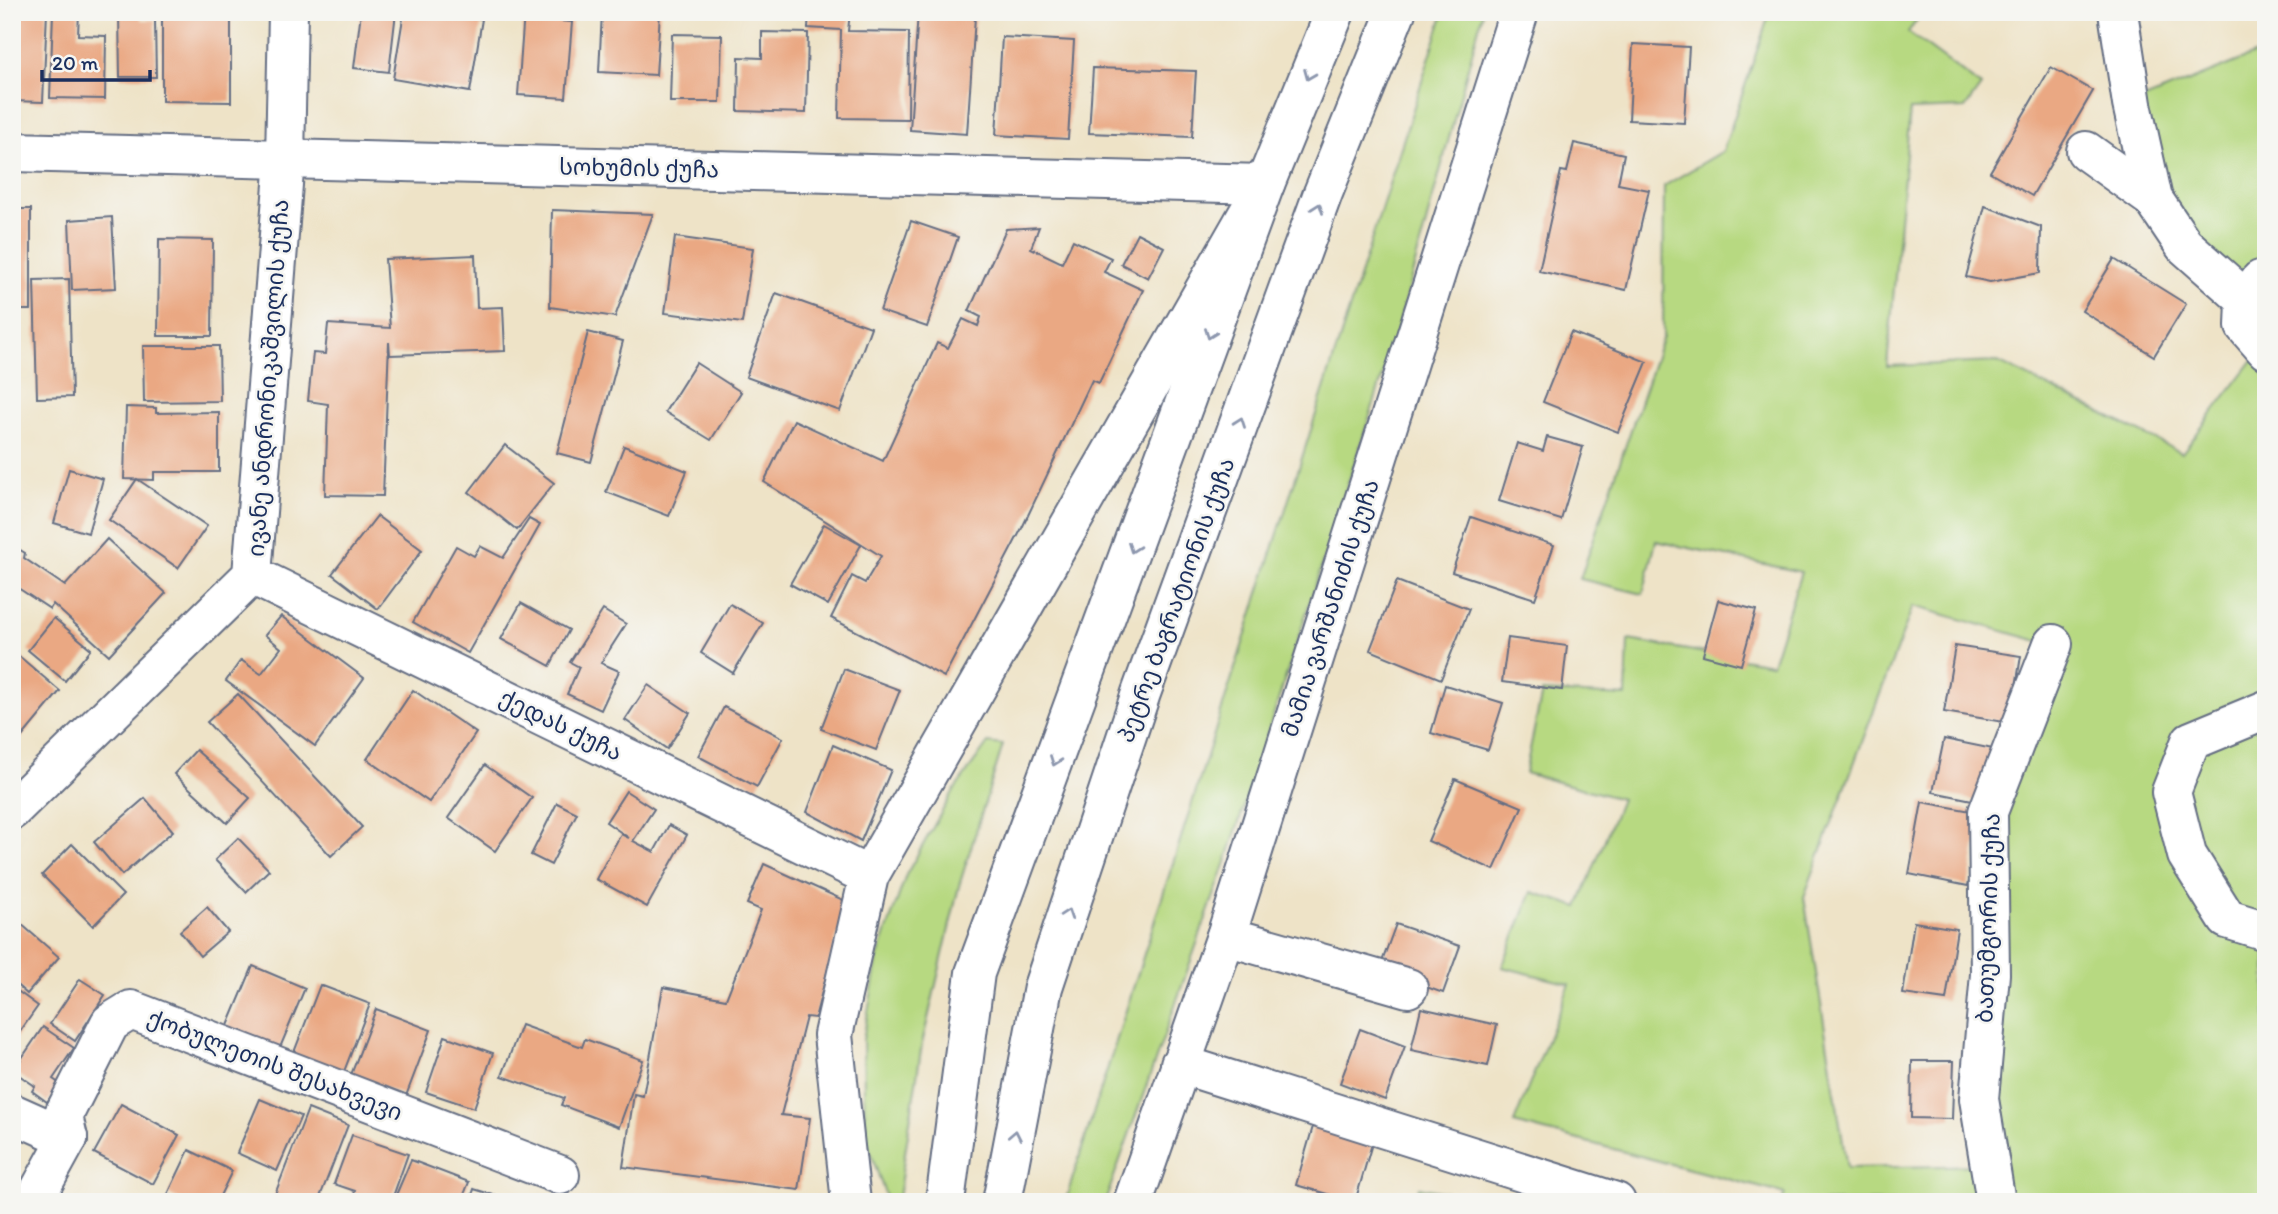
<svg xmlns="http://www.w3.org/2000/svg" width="2278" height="1214" viewBox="0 0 2278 1214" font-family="Itim,'Noto Sans Georgian',sans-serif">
	<rect width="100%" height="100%" fill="#f6f6f2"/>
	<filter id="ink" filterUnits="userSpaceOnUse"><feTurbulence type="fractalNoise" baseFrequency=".0143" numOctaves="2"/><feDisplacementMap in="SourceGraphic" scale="14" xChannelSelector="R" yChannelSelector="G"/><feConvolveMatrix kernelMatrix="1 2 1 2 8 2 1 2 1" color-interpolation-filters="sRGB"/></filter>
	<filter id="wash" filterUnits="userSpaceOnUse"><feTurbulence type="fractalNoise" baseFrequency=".00686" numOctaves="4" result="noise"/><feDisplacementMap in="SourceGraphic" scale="28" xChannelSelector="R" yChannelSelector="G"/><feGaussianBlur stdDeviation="1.57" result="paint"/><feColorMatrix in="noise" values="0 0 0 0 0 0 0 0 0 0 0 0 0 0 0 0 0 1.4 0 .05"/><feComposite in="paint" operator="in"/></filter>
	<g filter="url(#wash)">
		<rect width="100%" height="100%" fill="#eee3c7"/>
		<g fill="#b7d981" stroke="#698470" stroke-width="2" fill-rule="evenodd">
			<polygon points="1444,12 1483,12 1395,338 1226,862 1105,1202 1065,1202"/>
			<path d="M 1770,12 L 1923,12 L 1908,32 L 1981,86 L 1965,108 L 1910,110 L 1887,366 L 1998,362 L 2182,453 L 2262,348 L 2184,245 L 2132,104 L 2266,50 L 2266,1202 L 1781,1202 L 1785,1194 L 1514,1123 L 1570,984 L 1502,967 L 1532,892 L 1578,907 L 1621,799 L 1525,773 L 1542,692 L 1626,696 L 1628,640 L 1772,664 L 1801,572 L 1656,541 L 1643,594 L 1580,579 L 1663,336 L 1664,186 L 1723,151 ZM 1913,606 L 2053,645 L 1988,812 L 1990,1165 L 1847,1168 L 1804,897 Z"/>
			<polygon points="988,743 1003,745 959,886 922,1044 898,1198 886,1197 865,1136 863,1040 878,956 906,875 953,792"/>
			<polygon points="1419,1187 1492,1202 1415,1202"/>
		</g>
		<g id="blocks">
			<g fill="#eaa883">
				<polygon points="12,12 47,12 43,102 12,101"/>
				<polygon points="53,12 79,12 78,35 106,36 105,99 50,98"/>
				<polygon points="119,12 141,12 141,20 155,20 156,77 120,77"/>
				<polygon points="361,12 396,12 389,72 354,68"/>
				<polygon points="404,12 438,12 482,19 470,92 393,79"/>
				<polygon points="524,12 547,12 547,20 572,22 566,98 518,95"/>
				<polygon points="602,12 660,12 656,75 599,72"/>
				<polygon points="809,12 850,12 848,31 909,32 908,119 839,118 841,30 808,28"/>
				<polygon points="918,12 965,12 965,16 975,17 967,134 910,130"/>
				<polygon points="162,14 231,14 231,102 162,101"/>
				<polygon points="762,32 808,33 806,113 738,111 739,57 762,58"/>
				<polygon points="672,34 722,35 720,102 670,102"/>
				<polygon points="1002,37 1074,41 1068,139 996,135"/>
				<polygon points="1633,44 1689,47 1684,123 1629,120"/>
				<polygon points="2051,67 2093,91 2032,196 1990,172"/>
				<polygon points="1093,68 1196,71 1192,137 1089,133"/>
				<polygon points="1574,143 1624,154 1618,184 1649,190 1626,290 1539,271 1561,171 1567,172"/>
				<polygon points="1985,206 2041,227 2040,273 1990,282 1966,277"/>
				<rect x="12" y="209" width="19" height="101"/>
				<polygon points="552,210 653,214 615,317 550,307"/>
				<polygon points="112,217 116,288 72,290 69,220"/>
				<polygon points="911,221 958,237 927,327 880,311"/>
				<polygon points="1039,227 1031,248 1062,263 1073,240 1111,258 1104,272 1143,290 1099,383 1092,380 1022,528 944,677 831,618 852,576 865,583 881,556 764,482 794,420 883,461 937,343 948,348 963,319 978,326 981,317 969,311 1006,229"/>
				<polygon points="1137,233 1164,247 1148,278 1121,264"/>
				<polygon points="675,237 753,248 742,323 665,313"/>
				<polygon points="159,239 213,240 212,336 158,336"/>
				<polygon points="475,255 477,308 503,307 505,351 390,355 389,342 383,496 325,495 328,404 308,401 313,353 325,354 328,324 390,328 385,259"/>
				<polygon points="2114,259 2186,304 2154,356 2082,311"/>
				<polygon points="69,279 72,397 37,398 34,280"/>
				<polygon points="776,293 871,327 840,411 746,377"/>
				<polygon points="588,332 623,341 591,462 557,453"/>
				<polygon points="1571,332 1647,362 1618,432 1543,402"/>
				<polygon points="143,346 219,346 220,401 144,402"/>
				<polygon points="696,363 741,392 711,440 665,412"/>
				<polygon points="126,407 156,408 156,413 219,412 219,472 154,472 154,480 124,479"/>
				<polygon points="1547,437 1583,447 1561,520 1499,501 1517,443 1543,451"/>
				<polygon points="505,445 554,483 517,530 469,492"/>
				<polygon points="624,446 687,471 669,516 606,492"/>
				<polygon points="69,469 103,479 88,533 54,523"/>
				<polygon points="137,479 207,526 178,568 109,520"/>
				<polygon points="377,516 422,550 378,609 332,574"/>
				<polygon points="1471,517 1554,545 1535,599 1452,572"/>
				<polygon points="529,519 540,525 468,653 413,622 456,546 474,556 480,546 503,558"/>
				<polygon points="824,524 861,545 828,605 790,584"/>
				<polygon points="107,539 166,593 109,655 53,604 50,609 12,584 12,545 25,553 24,558 65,586"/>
				<polygon points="1397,581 1469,609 1441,679 1370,650"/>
				<polygon points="1718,600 1756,610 1741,665 1703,655"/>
				<polygon points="521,603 569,630 550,666 501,639"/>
				<polygon points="730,604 763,623 733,673 701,653"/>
				<polygon points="603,610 626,624 601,663 619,671 601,710 567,694 579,667 570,662"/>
				<polygon points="281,616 364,678 315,746 226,681 241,660 261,674 281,648 265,635"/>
				<polygon points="54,618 91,649 65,681 28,650"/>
				<polygon points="1508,638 1567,646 1562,690 1502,682"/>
				<polygon points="1955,646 2021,656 2010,723 1944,712"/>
				<polygon points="19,656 60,691 12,749 12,664"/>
				<polygon points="844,669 900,690 876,750 821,729"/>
				<polygon points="648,685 690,713 667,749 625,720"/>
				<polygon points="1445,685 1503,703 1488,750 1431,733"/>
				<polygon points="413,690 476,733 429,802 367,759"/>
				<polygon points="238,694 362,827 331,856 207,722"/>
				<polygon points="724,707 783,738 757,787 698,756"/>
				<polygon points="1944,739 1993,749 1982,802 1933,792"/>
				<polygon points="833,745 891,770 861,841 807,812"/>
				<polygon points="196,750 250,798 227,823 174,774"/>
				<polygon points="485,765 532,798 495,851 448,818"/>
				<polygon points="1455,779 1522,807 1494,870 1428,841"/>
				<polygon points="626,791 654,809 633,841 654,852 669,825 687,835 647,907 596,879 621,834 629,838 606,822"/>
				<polygon points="145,798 173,831 122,875 94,842"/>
				<polygon points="1922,802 1982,813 1968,886 1909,874"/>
				<polygon points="557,803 577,813 551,865 531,855"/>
				<polygon points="238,838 269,870 246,892 215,860"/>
				<polygon points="72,844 123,895 93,926 42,875"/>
				<polygon points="764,864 852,904 835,942 815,1018 806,1017 781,1115 810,1118 799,1190 623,1167 634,1094 643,1096 663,987 726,999 761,910 747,904"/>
				<polygon points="207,907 228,932 200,956 180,931"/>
				<polygon points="12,916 59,957 27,994 12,981"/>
				<polygon points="1914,922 1957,929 1946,1000 1903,994"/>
				<polygon points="1396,924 1460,946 1443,993 1379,970"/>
				<polygon points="253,966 305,988 279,1050 227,1028"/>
				<polygon points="80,979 105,995 75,1041 50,1024"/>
				<polygon points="320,985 370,1004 343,1074 293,1055"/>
				<polygon points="12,987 38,1006 12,1043"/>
				<polygon points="1421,1008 1497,1025 1488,1066 1411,1050"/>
				<polygon points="376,1009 431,1030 406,1096 351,1075"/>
				<polygon points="521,1025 582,1047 585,1039 643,1060 619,1127 561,1105 564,1098 502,1076"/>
				<polygon points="43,1027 74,1048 53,1079 60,1084 47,1102 32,1091 35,1086 13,1071"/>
				<polygon points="1360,1029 1405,1046 1385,1100 1340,1083"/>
				<polygon points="445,1036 493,1053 474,1108 426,1092"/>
				<polygon points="1912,1061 1954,1061 1952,1119 1911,1118"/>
				<polygon points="260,1099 301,1116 277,1171 237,1153"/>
				<polygon points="121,1104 179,1135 153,1184 94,1153"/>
				<polygon points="308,1109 348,1125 318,1202 272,1202"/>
				<polygon points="1314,1123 1373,1140 1355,1202 1296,1185"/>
				<polygon points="352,1135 408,1154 391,1202 352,1202 355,1191 334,1184"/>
				<polygon points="189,1150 232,1171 217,1202 185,1202 168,1194"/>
				<polygon points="411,1160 469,1182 461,1202 393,1202"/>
				<polygon points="474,1189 513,1201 513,1202 470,1202"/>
			</g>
		</g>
	</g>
	<g filter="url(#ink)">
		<use href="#blocks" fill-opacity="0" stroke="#656e83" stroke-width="2"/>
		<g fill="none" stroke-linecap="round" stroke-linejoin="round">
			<g stroke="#656e83" stroke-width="42">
				<g id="minor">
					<polyline points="2118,12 2132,104 2153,199 2184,245 2246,300"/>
					<polyline points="2086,151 2153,199"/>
					<polyline points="12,152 1265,184 869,876 833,1035 851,1202"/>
					<polyline points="2266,281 2260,280 2246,300 2245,326 2266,350"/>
					<polyline points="252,575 869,876"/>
					<polyline points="2266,710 2191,741 2171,792 2187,855 2227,919 2266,931"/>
					<polyline points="12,810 252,575 285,159 288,12"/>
					<polyline points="1226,936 1408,988"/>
					<polyline points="1180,1064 1616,1202"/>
					<polyline points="12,1113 68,1138"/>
					<polyline points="68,1138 63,1116 110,1023 131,1010 560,1175"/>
					<polyline points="33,1202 68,1138"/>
					<polyline points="1133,1202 1226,936 1519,12"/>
					<polyline points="1996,1202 1979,1099 1990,974 1988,812 2053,644"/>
				</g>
			</g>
			<g stroke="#656e83" stroke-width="42">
				<g id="major">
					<polyline points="945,1202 975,973 1265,184 1335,12"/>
					<polyline points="1002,1202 1043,987 1141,693 1323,193 1396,12"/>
				</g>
			</g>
			<use href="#minor" stroke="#fff" stroke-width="38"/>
			<use href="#major" stroke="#fff" stroke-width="38"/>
		</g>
		<defs><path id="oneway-chevron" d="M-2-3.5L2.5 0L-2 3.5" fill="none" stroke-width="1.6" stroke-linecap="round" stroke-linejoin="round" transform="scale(1.75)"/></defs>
		<g stroke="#8d97ae">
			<use href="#oneway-chevron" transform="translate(1309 75) rotate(112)"/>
			<use href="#oneway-chevron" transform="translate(1318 208) rotate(-70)"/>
			<use href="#oneway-chevron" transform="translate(1210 334) rotate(110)"/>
			<use href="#oneway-chevron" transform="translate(1240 422) rotate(-70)"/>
			<use href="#oneway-chevron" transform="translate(1133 548) rotate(110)"/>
			<use href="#oneway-chevron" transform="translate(1055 761) rotate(110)"/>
			<use href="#oneway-chevron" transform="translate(1067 914) rotate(-71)"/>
			<use href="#oneway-chevron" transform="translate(1015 1135) rotate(-79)"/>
		</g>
	</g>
	<g text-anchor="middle" stroke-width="5" stroke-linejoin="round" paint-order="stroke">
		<g font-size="23" fill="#1b2f5e" stroke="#f6f6f2">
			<text transform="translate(639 168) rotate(1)" y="8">სოხუმის ქუჩა</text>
			<text transform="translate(268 378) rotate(-86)" y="8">ივანე ანდრონიკაშვილის ქუჩა</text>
			<text transform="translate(1176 600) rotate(-70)" y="8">პეტრე ბაგრატიონის ქუჩა</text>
			<text transform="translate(1330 608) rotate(-72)" y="8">მამია ვარშანიძის ქუჩა</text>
			<text transform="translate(561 725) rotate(26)" y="8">ქედას ქუჩა</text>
			<text transform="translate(1988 918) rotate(-88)" y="8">ბათუმგორის ქუჩა</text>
			<text transform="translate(275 1065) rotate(21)" y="8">ქობულეთის შესახვევი</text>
		</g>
	</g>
	<rect width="2278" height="1214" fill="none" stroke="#f6f6f2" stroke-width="42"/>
	<path d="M42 70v10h108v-10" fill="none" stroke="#1b2f5e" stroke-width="3.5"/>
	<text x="52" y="70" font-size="21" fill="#1b2f5e" stroke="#f6f6f2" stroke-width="5" paint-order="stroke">20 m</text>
</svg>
